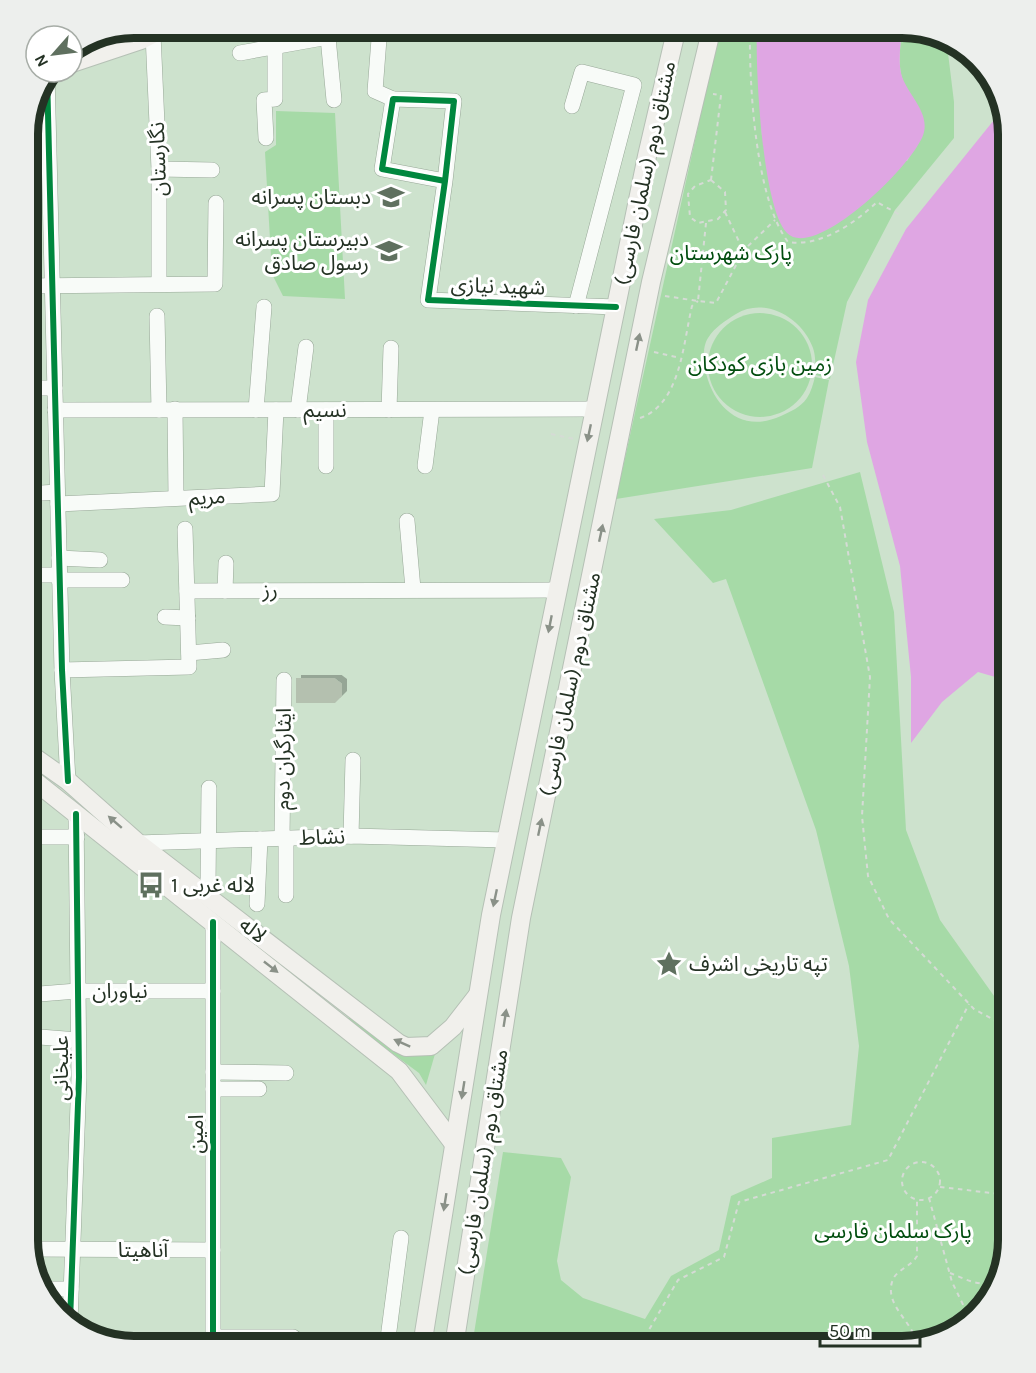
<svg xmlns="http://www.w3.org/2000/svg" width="1036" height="1373" viewBox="0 0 1036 1373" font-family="Karla,'Noto Sans Arabic',sans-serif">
	<defs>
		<filter id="shadow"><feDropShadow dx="5" dy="-5" stdDeviation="0" flood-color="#0004"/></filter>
	</defs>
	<rect width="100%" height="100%" fill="#cde2cd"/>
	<g fill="#a6daa7">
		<path d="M 720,27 L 757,27 L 762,137 L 907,161 C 941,107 913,121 901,74 C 898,59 901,42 902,27 L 950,40 L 948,53 L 954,102 L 954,138 L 895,210 L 847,302 L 830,379 L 816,375 C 815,367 816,356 813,348 C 802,318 765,296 736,314 C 725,321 715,327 708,338 C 703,345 703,360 705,369 C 713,407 741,434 781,416 C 791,411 800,408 807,398 C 811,392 813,384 815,377 L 829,380 L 812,468 L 616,499 Z"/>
		<polygon points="276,111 335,113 345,299 283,296 272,274 265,152 276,145"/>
		<circle cx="760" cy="365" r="52"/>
		<polygon points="860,472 894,612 906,830 940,920 1009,1017 1009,1240 995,1292 961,1328 903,1346 472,1346 503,1152 561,1158 571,1177 557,1261 561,1280 583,1298 645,1319 671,1276 719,1250 731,1196 772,1178 772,1138 851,1125 859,1046 849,966 816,830 726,579 713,583 654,519 731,510"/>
		<polygon points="345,1018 353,1018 372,1032 437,1047 426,1085 419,1073"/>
	</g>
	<g fill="#dfa6e3">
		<path d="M 757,27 L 902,27 C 901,42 898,59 901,73 C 905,92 929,110 924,132 C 918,161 815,262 787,233 C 762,208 755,65 757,27 Z"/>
		<polygon points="1002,110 1009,134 1009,681 978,672 942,702 911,743 911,677 900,566 867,442 856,362 868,300 906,229"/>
	</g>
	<polygon fill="#b4c0af" filter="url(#shadow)" points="296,678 334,678 342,684 342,696 335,703 296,703"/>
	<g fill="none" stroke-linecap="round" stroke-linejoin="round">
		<g stroke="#97a797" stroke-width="16">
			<g id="minor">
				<polyline points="327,27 334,100"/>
				<polyline points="129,29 132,43"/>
				<polyline points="153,34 159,169 159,284"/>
				<polyline points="379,39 375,91 393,99"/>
				<polyline points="240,53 328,37"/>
				<polyline points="47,74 62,670 68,781"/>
				<polyline points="572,106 582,72 634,85 576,306"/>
				<polyline points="266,138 264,100 275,99 275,47"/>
				<polyline points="159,169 212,170"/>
				<polyline points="445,181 454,101 393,99 382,169 445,181 428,300 616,307"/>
				<polyline points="27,286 215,284 216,203"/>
				<polyline points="157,316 159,410"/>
				<polyline points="27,388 55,388"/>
				<polyline points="175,409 176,498"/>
				<polyline points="55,410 594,409"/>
				<polyline points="256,410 264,307"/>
				<polyline points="298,410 306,347"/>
				<polyline points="389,410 391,348"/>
				<polyline points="326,466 326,410"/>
				<polyline points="425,466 432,410"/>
				<polyline points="27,494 57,492"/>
				<polyline points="58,504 272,494 276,410"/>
				<polyline points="407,521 413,589"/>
				<polyline points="59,558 100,560"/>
				<polyline points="27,575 59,575"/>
				<polyline points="59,580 122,580"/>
				<polyline points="187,591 557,590"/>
				<polyline points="225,591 226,563"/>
				<polyline points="165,617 188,618"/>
				<polyline points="189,653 223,650"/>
				<polyline points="62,670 189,667 185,529"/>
				<polyline points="351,836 353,760"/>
				<polyline points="27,837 77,837"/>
				<polyline points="282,838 284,680"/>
				<polyline points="138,843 351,836 506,840"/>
				<polyline points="208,885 209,788"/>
				<polyline points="286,895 286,838"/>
				<polyline points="257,904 260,839"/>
				<polyline points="213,922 213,1346"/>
				<polyline points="27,995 77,991 213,991"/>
				<polyline points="27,1036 78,1040"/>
				<polyline points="213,1072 286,1073"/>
				<polyline points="213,1089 259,1089"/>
				<polyline points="30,1249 213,1250"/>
				<polyline points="42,1289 71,1289"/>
				<polyline points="70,1322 79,1077 76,814"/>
				<polyline points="213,1337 293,1337"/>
				<polyline points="163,1346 163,1343"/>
				<polyline points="387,1346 401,1238"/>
			</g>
		</g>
		<g stroke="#b5c0b5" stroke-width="20">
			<g id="major">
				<polyline points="72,63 141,40 166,27"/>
				<polyline points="27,752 68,781 138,843 398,1043 406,1047 431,1046 453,1027 477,996"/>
				<polyline points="27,775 399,1071 454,1144"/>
				<polyline points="422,1346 491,915 647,156 677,27"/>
				<polyline points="454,1346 521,918 651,282 712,27"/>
			</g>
		</g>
		<g stroke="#d5dbd5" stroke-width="2" stroke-dasharray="4.5 4.5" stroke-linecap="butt">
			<path d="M 750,27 C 749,83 755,198 788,242 C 820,247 854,224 877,202 L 900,215"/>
			<polyline points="711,180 721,95 713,94"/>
			<polygon points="711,180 725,192 726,210 718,219 698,223 690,217 688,194 695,186"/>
			<polyline points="725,212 743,250"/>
			<polyline points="706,223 698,301 716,303 744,250 775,220"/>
			<polyline points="665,296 698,301"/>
			<polyline points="654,352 680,358"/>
			<path d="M 640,418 C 681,404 683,343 692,306 L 698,301"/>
			<polyline points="551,434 574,439"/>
			<polyline points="823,475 840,507 870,677 862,816 868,876 889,919 974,1009 1003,1025 1009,1034"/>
			<circle cx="921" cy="1181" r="19"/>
			<polyline points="940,1187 1009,1195"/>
			<polyline points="929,1198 952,1282 970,1319"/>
			<path d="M 950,1273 C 965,1279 983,1289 998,1280"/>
			<path d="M 916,1342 C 913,1322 885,1306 892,1282 C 895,1270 911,1267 917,1256 L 917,1200"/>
			<polyline points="644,1346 646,1335 678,1280 724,1257 739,1202 888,1160 969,1004"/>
		</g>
		<use href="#minor" stroke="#f8fbf8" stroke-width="15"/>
		<use href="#major" stroke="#f1f0ec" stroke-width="18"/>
		<g stroke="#fff" stroke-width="10">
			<g id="cycleway">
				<polyline points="47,74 62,670 68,781"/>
				<polyline points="445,181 454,101 393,99 382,169 445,181 428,300 616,307"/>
				<polyline points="213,922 213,1346"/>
				<polyline points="70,1322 79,1077 76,814"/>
			</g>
		</g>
		<use href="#cycleway" stroke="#00873e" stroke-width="6"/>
	</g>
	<defs><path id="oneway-solid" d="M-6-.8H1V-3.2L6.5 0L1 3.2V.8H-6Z" transform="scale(1.5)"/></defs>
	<g fill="#8a9188">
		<use href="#oneway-solid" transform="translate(638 342) rotate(-78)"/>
		<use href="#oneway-solid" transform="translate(589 433) rotate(102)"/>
		<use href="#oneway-solid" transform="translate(601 533) rotate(-78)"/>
		<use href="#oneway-solid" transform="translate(550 624) rotate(101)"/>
		<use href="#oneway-solid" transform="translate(115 822) rotate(-139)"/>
		<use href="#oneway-solid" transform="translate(540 827) rotate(-78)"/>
		<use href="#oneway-solid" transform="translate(495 898) rotate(102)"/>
		<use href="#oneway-solid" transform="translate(271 967) rotate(38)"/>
		<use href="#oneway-solid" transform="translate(505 1018) rotate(-81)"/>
		<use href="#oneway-solid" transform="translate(402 1043) rotate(-156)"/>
		<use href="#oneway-solid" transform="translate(463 1090) rotate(99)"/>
		<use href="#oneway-solid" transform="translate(445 1202) rotate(99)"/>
	</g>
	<defs>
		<g id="school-bare" transform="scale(2.07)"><path d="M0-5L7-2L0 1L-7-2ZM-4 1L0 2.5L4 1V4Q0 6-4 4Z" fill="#5f705f" stroke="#fff" stroke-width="2.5" paint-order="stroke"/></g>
		<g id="bus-bare" transform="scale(2.07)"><path d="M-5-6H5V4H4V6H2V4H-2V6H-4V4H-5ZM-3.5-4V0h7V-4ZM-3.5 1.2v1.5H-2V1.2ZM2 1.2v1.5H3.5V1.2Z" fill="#5f705f" stroke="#fff" stroke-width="2.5" paint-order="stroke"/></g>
		<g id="sight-bare" transform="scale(2.07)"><path d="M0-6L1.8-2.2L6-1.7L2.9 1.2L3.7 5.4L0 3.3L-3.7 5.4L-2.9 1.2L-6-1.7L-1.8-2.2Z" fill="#5f705f" stroke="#fff" stroke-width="2.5" paint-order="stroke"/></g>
	</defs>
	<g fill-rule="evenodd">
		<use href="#school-bare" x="391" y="197"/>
		<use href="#school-bare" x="389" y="251"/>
		<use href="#bus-bare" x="151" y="885"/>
		<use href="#sight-bare" x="669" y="964"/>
	</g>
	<g text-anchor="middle" stroke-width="6" stroke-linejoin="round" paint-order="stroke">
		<g font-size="21" fill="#243224" stroke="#fff">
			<text transform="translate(158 159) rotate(-92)" y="7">نگارستان</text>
			<text transform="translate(645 173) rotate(-78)" y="7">مشتاق دوم (سلمان فارسی)</text>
			<text transform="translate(498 286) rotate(2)" y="7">شهید نیازی</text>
			<text x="325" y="417">نسیم</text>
			<text transform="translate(207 497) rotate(-3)" y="7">مریم</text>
			<text transform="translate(270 590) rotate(-1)" y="7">رز</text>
			<text transform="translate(570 684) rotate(-78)" y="7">مشتاق دوم (سلمان فارسی)</text>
			<text transform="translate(283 759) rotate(-89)" y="7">ایثارگران دوم</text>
			<text transform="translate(322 837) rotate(-2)" y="7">نشاط</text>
			<text transform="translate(253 930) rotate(38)" y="7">لاله</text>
			<text x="120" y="998">نیاوران</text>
			<text transform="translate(61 1068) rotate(-90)" y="7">علیخانی</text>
			<text transform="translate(196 1134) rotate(-90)" y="7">امین</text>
			<text transform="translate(483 1162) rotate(-81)" y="7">مشتاق دوم (سلمان فارسی)</text>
			<text x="143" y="1257">آناهیتا</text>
		</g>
		<g font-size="21" fill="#243224" stroke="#fff" text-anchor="end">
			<text x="371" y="204">دبستان پسرانه</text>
			<text x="369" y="246">دبیرستان پسرانه<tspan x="369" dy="24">رسول صادق</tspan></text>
			<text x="171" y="892" text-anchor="start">لاله غربی 1</text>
			<text x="689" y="971" text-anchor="start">تپه تاریخی اشرف</text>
		</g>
		<g font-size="21" fill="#014d0e" stroke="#fff">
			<text x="731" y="260">پارک شهرستان</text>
			<text x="760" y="371">زمین بازی کودکان</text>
			<text x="893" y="1238">پارک سلمان فارسی</text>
		</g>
	</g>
	<path d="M0 0H1036V1373H0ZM134 38H902A96 96 0 0 1 998 134V1240A96 96 0 0 1 902 1336H134A96 96 0 0 1 38 1240V134A96 96 0 0 1 134 38Z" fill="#edefed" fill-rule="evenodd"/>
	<path fill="none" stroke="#243224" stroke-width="8" d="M134 38H902A96 96 0 0 1 998 134V1240A96 96 0 0 1 902 1336H134A96 96 0 0 1 38 1240V134A96 96 0 0 1 134 38Z"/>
	<g transform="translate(54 54) rotate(242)"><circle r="28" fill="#ffffff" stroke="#a7ada7" stroke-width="1.5"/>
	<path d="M0-4.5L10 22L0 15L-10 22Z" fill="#5f705f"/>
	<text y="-9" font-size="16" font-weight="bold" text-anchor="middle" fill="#243224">N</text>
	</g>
	<path d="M820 1337v9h100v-9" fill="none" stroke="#243224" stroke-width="3"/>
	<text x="829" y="1337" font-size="18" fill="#243224" stroke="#ffffff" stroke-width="4.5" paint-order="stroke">50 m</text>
</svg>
